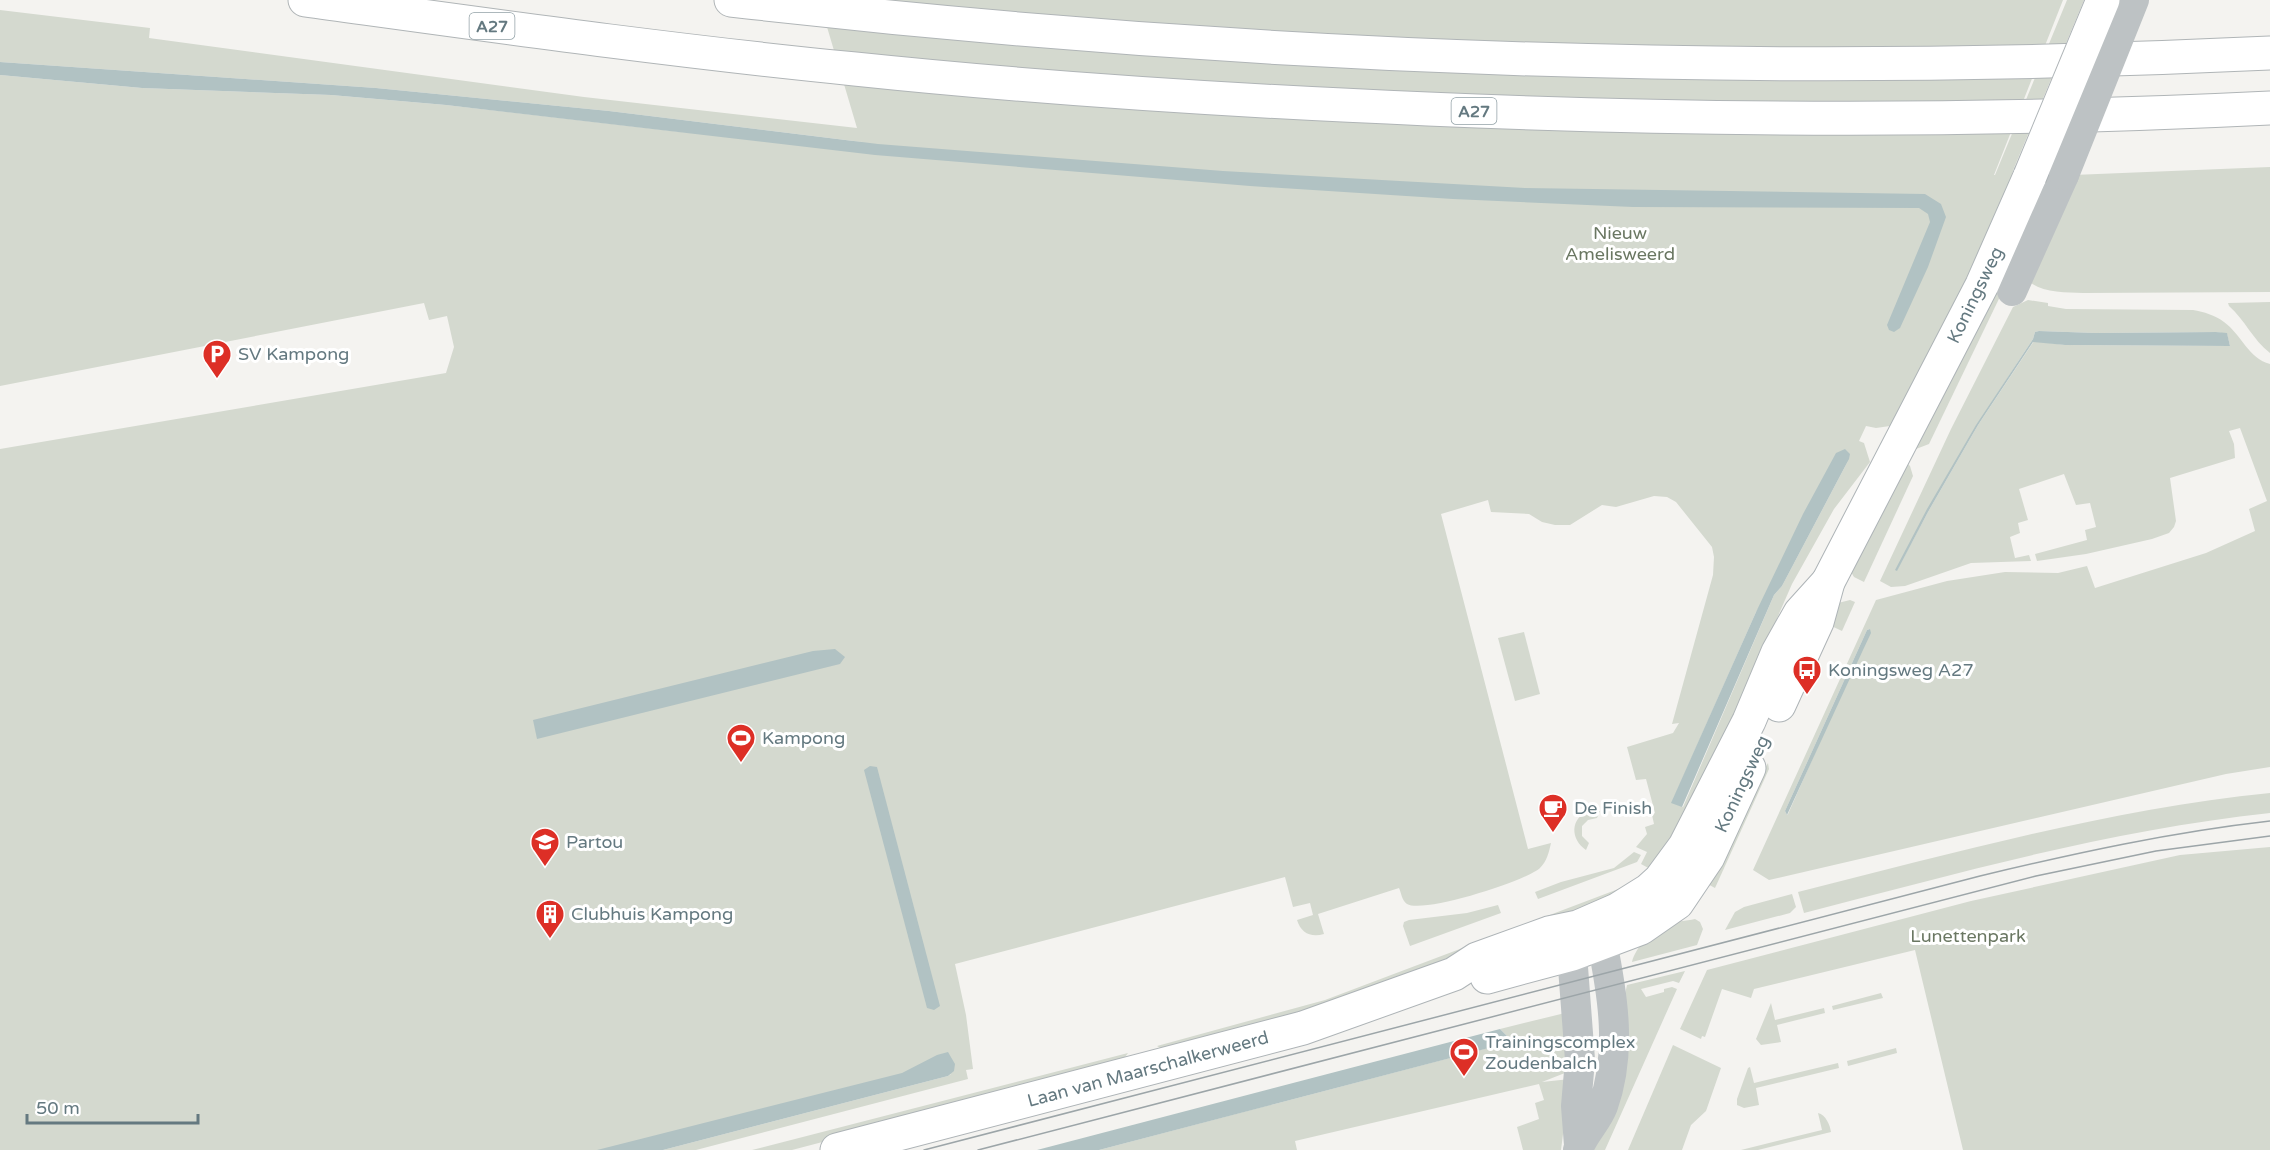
<svg xmlns="http://www.w3.org/2000/svg" width="2270" height="1150" viewBox="0 0 2270 1150" font-family="'Varela Round',sans-serif">
	<rect width="100%" height="100%" fill="#f4f3f0"/>
	<g fill="#d4d9cf" fill-rule="evenodd">
		<path d="M 819,0 L 2063,0 L 1994,175 L 1995,175 L 2067,0 L 2084,0 L 2014,168 L 1997,222 L 1897,425 L 1876,428 L 1866,426 L 1859,441 L 1864,443 L 1870,462 L 1834,509 L 1792,584 L 1700,794 L 1652,870 L 1641,864 L 1647,852 L 1636,847 L 1647,834 L 1645,827 L 1654,824 L 1652,815 L 1655,813 L 1646,779 L 1636,780 L 1627,747 L 1673,733 L 1679,723 L 1672,724 L 1713,575 L 1714,557 L 1712,547 L 1676,502 L 1667,497 L 1654,496 L 1616,507 L 1602,505 L 1570,525 L 1555,525 L 1542,522 L 1529,514 L 1491,512 L 1488,500 L 1441,514 L 1528,849 L 1551,843 C 1549,852 1547,861 1540,868 C 1526,881 1423,914 1407,904 C 1402,901 1401,892 1399,888 L 1318,914 L 1324,934 C 1311,938 1301,933 1297,920 L 1313,915 L 1310,903 L 1293,907 L 1285,877 L 955,964 L 966,1015 L 973,1069 L 966,1070 L 968,1079 L 696,1150 L 663,1150 L 948,1076 L 951,1074 L 600,1150 L 0,1150 L 0,449 L 446,373 L 454,347 L 447,316 L 429,320 L 424,303 L 0,386 L 0,75 L 142,88 L 331,95 L 446,105 L 681,132 L 862,142 L 609,111 L 376,88 L 0,62 L 0,10 L 150,28 L 149,38 L 584,97 L 857,128 ZM 1849,459 L 1782,586 L 1774,595 L 1683,807 L 1672,802 L 1756,612 Z"/>
		<path d="M 2270,167 L 2270,292 L 2083,293 C 2066,292 2045,293 2031,283 L 2073,175 Z"/>
		<polygon points="2022,251 1929,444 1916,449 1914,447 1984,309"/>
		<path d="M 2028,300 L 2048,303 L 2048,306 L 2066,309 L 2193,310 C 2204,312 2215,315 2224,322 C 2241,334 2249,359 2270,364 L 2270,767 L 2226,774 L 1769,880 L 1753,870 L 1876,600 L 1947,581 L 2005,572 L 2058,573 L 2087,566 L 2095,588 L 2206,553 L 2255,531 L 2249,509 L 2267,501 L 2240,428 L 2229,431 L 2234,444 L 2235,458 L 2170,478 L 2176,521 L 2174,527 L 2169,533 L 2152,539 L 2086,554 L 2037,561 L 2035,554 L 2087,540 L 2085,530 L 2096,527 L 2090,503 L 2076,505 L 2064,474 L 2019,489 L 2028,520 L 2018,523 L 2020,533 L 2010,537 L 2015,558 L 2029,555 L 2031,561 L 1971,563 L 1905,586 L 1891,587 L 1880,581 L 1951,429 L 2013,307 ZM 2039,331 L 2096,333 L 2216,332 L 2227,334 L 2230,346 L 2065,345 L 2034,341 L 1978,425 L 1928,512 L 1897,570 L 1896,570 C 1937,489 1983,414 2033,339 L 2035,332 ZM 1870,629 L 1788,814 L 1787,815 L 1785,811 L 1867,630 Z"/>
		<path d="M 2270,302 L 2270,353 C 2253,340 2245,320 2229,306 L 2228,303 Z"/>
		<polygon points="1906,462 1910,466 1913,476 1864,582 1854,577 1851,572"/>
		<polygon points="1850,600 1855,602 1842,631 1823,622 1838,603"/>
		<polygon points="1524,632 1540,694 1515,701 1498,638"/>
		<polygon points="1768,763 1769,769 1715,888 1702,881"/>
		<path d="M 2270,793 L 2270,813 C 2111,830 1958,873 1804,913 L 1798,892 C 1954,853 2110,809 2270,793 Z"/>
		<path d="M 1589,811 L 1600,811 L 1597,818 L 1588,820 L 1582,826 L 1582,836 L 1589,843 L 1586,850 C 1570,839 1570,818 1589,811 Z"/>
		<polygon points="2270,847 2270,1150 1963,1150 1915,950 1754,989 1751,998 1722,989 1705,1037 1702,1036 1701,1039 1680,1029 1707,970 1971,901 2180,855"/>
		<polygon points="1634,852 1641,855 1637,862 1538,899 1535,892 1561,882 1614,868"/>
		<polygon points="1621,888 1625,891 1334,1007 1167,1052 1157,1046 1325,1000"/>
		<polygon points="1792,894 1796,907 1790,913 1725,930 1735,912 1744,907"/>
		<polygon points="1498,905 1501,913 1410,946 1403,926 1404,922 1409,920 1467,913"/>
		<path d="M 1695,919 L 1700,922 L 1703,929 L 1697,945 L 1632,962 C 1635,948 1653,928 1667,924 C 1676,921 1686,921 1695,919 Z"/>
		<polygon points="1685,971 1679,983 1673,981 1641,989 1646,997 1664,992 1664,989 1672,987 1677,989 1605,1150 1592,1150 1627,985"/>
		<polygon points="1881,993 1883,998 1833,1010 1832,1006"/>
		<polygon points="1771,1003 1775,1020 1824,1008 1825,1013 1777,1025 1781,1042 1761,1045 1756,1039"/>
		<polygon points="1565,1013 1570,1071 1542,1082 1570,1079 1561,1150 1523,1150 1517,1127 1539,1119 1535,1103 1544,1100 1539,1084 1295,1141 1297,1150 1099,1150 1503,1044 1507,1036 1500,1029"/>
		<polygon points="1673,1045 1721,1068 1706,1111 1691,1125 1682,1150 1628,1150"/>
		<polygon points="1896,1048 1897,1053 1848,1066 1847,1061"/>
		<polygon points="1128,1053 1120,1064 792,1150 752,1150"/>
		<polygon points="1838,1063 1839,1068 1756,1088 1759,1105 1744,1108 1737,1105 1737,1099 1748,1068 1750,1067 1754,1083"/>
		<path d="M 1818,1113 C 1826,1115 1830,1125 1831,1132 L 1758,1150 L 1741,1150 L 1822,1130 Z"/>
	</g>
	<g fill="#b1c2c3">
		<polygon points="0,62 376,88 609,111 878,144 1223,171 1525,188 1925,194 1941,204 1946,217 1928,267 1900,328 1894,332 1889,330 1887,325 1930,222 1928,214 1919,208 1633,207 1453,199 1250,186 875,155 446,105 331,95 142,88 0,75"/>
		<polygon points="2039,331 2096,333 2216,332 2227,333 2230,346 2065,345 2033,342 1978,425 1928,512 1897,571 1895,570 1927,509 1976,425 2033,339 2035,332"/>
		<polygon points="1845,449 1850,454 1849,459 1782,586 1774,595 1682,807 1671,803 1756,612 1803,514 1836,453"/>
		<polygon points="1870,629 1871,633 1863,650 1787,815 1785,811 1867,630"/>
		<polygon points="835,649 845,657 840,664 537,739 533,720 813,651"/>
		<polygon points="870,766 877,767 940,1006 934,1010 927,1008 864,770"/>
		<polygon points="1500,1029 1507,1036 1504,1044 1099,1150 1037,1150"/>
		<polygon points="948,1052 955,1064 954,1071 948,1076 663,1150 597,1150 902,1073 937,1055"/>
	</g>
	<g fill="none" stroke-linecap="round" stroke-linejoin="round">
		<g stroke="#aeb4b7" stroke-width="35">
			<g id="major">
				<polyline points="1779,705 1817,622 1828,582 1982,285 2030,176"/>
				<polyline points="1487,977 1572,954 1641,928 1677,903 1708,857 1749,768"/>
				<polyline points="837,1150 1303,1028 1454,974 1477,959 1549,933 1578,927 1617,910 1649,890 1660,880 1685,846 1749,721 1778,652 1800,613 1828,582"/>
			</g>
		</g>
		<g stroke="#b0b5b7" stroke-width="35">
			<g id="highway">
				<path d="M 305,0 C 488,25 671,51 855,69 C 1046,89 1237,101 1428,109 C 1709,121 1990,122 2270,108"/>
				<path d="M 731,0 C 1242,59 1756,78 2270,53"/>
			</g>
		</g>
		<g stroke="#bdc2c4" stroke-width="30">
			<polyline points="2012,291 2064,175"/>
			<path d="M 1578,1150 C 1583,1134 1597,1122 1603,1106 C 1622,1053 1613,996 1602,942 L 1578,927 L 1572,954 L 1580,1060 L 1576,1106 L 1579,1145"/>
		</g>
		<use href="#major" stroke="#fff" stroke-width="33"/>
		<use href="#highway" stroke="#fff" stroke-width="33"/>
		<g stroke="#9ca5a8" stroke-width="1.5">
			<path d="M 924,1150 L 1980,876 C 2076,853 2172,832 2270,821"/>
			<polyline points="978,1150 2036,876 2156,851 2270,836"/>
		</g>
		<g stroke="#aeb4b7" stroke-width="35" stroke-linecap="butt">
			<polyline id="major-bridge" points="2030,176 2103,0"/>
		</g>
		<polyline stroke="#bdc2c4" stroke-width="30" points="2064,175 2134,0"/>
		<use href="#major-bridge" stroke="#fff" stroke-width="33"/>
	</g>
	<defs>
		<g id="parking-pin" transform="scale(1.5)"><path d="M0 17L-7.5 6A9.5 9.5 0 1 1 7.5 6Z" fill="#dd2f26" stroke="#fff"/><path d="M-3.5-5.5H1a3.5 3.5 0 0 1 0 7H-1V5.5H-3.5ZM-1-3.4V-.6H.8a1.4 1.4 0 0 0 0-2.8Z" fill="#fff"/></g>
		<g id="bus-pin" transform="scale(1.5)"><path d="M0 17L-7.5 6A9.5 9.5 0 1 1 7.5 6Z" fill="#dd2f26" stroke="#fff"/><path d="M-5-6H5V4H4V6H2V4H-2V6H-4V4H-5ZM-3.5-4V0h7V-4ZM-3.5 1.2v1.5H-2V1.2ZM2 1.2v1.5H3.5V1.2Z" fill="#fff"/></g>
		<g id="stadium-pin" transform="scale(1.5)"><path d="M0 17L-7.5 6A9.5 9.5 0 1 1 7.5 6Z" fill="#dd2f26" stroke="#fff"/><path d="M0-5a6.5 5 0 1 0 0 10a6.5 5 0 1 0 0-10ZM-3.5-1.8h7v3.6h-7Z" fill="#fff"/></g>
		<g id="cafe-pin" transform="scale(1.5)"><path d="M0 17L-7.5 6A9.5 9.5 0 1 1 7.5 6Z" fill="#dd2f26" stroke="#fff"/><path d="M-5.5-4.5H6V0H3Q3 3.5 0 3.5H-2.5Q-5.5 3.5-5.5 0ZM3-3.2v2h1.7v-2ZM-6 4.5H4V6H-6Z" fill="#fff"/></g>
		<g id="school-pin" transform="scale(1.5)"><path d="M0 17L-7.5 6A9.5 9.5 0 1 1 7.5 6Z" fill="#dd2f26" stroke="#fff"/><path d="M0-5L7-2L0 1L-7-2ZM-4 1L0 2.5L4 1V4Q0 6-4 4Z" fill="#fff"/></g>
		<g id="building-pin" transform="scale(1.5)"><path d="M0 17L-7.5 6A9.5 9.5 0 1 1 7.5 6Z" fill="#dd2f26" stroke="#fff"/><path d="M-4-6H4V6H1V3H-1V6H-4ZM-2.5-4.3h1.7v1.8h-1.7ZM.8-4.3h1.7v1.8H.8ZM-2.5-1h1.7V.8h-1.7ZM.8-1h1.7V.8H.8Z" fill="#fff"/></g>
	</defs>
	<g fill-rule="evenodd">
		<use href="#parking-pin" x="217" y="354"/>
		<use href="#bus-pin" x="1807" y="670"/>
		<use href="#stadium-pin" x="741" y="738"/>
		<use href="#cafe-pin" x="1553" y="808"/>
		<use href="#school-pin" x="545" y="842"/>
		<use href="#building-pin" x="550" y="914"/>
		<use href="#stadium-pin" x="1464" y="1052"/>
	</g>
	<g text-anchor="middle" stroke-width="6" stroke-linejoin="round" paint-order="stroke">
		<g fill="#fff" stroke="#92a1a6" stroke-width="1.5">
			<rect x="469.5" y="13" width="45" height="26" rx="4.5"/>
			<rect x="1451.5" y="98" width="45" height="26" rx="4.5"/>
		</g>
		<g font-size="16" font-weight="bold" fill="#647980">
			<text x="492" y="32">A27</text>
			<text x="1474" y="117">A27</text>
		</g>
		<g font-size="18" fill="#6a7762" stroke="#fff">
			<text x="1620" y="239">Nieuw<tspan x="1620" dy="21">Amelisweerd</tspan></text>
			<text x="1968" y="942">Lunettenpark</text>
		</g>
		<g font-size="18" fill="#647980" stroke="#fff">
			<text transform="translate(1975 295) rotate(-64)" y="6">Koningsweg</text>
			<text transform="translate(1742 784) rotate(-65)" y="6">Koningsweg</text>
			<text transform="translate(1148 1069) rotate(-15)" y="6">Laan van Maarschalkerweerd</text>
		</g>
		<g font-size="18" fill="#647980" stroke="#fff" text-anchor="start">
			<text x="238" y="360">SV Kampong</text>
			<text x="1828" y="676">Koningsweg A27</text>
			<text x="762" y="744">Kampong</text>
			<text x="1574" y="814">De Finish</text>
			<text x="566" y="848">Partou</text>
			<text x="571" y="920">Clubhuis Kampong</text>
			<text x="1485" y="1048">Trainingscomplex<tspan x="1485" dy="21">Zoudenbalch</tspan></text>
		</g>
	</g>
	<path d="M27 1114v9h171v-9" fill="none" stroke="#647980" stroke-width="3"/>
	<text x="36" y="1114" font-size="18" fill="#647980" stroke="#ffffff" stroke-width="4.5" paint-order="stroke">50 m</text>
</svg>
